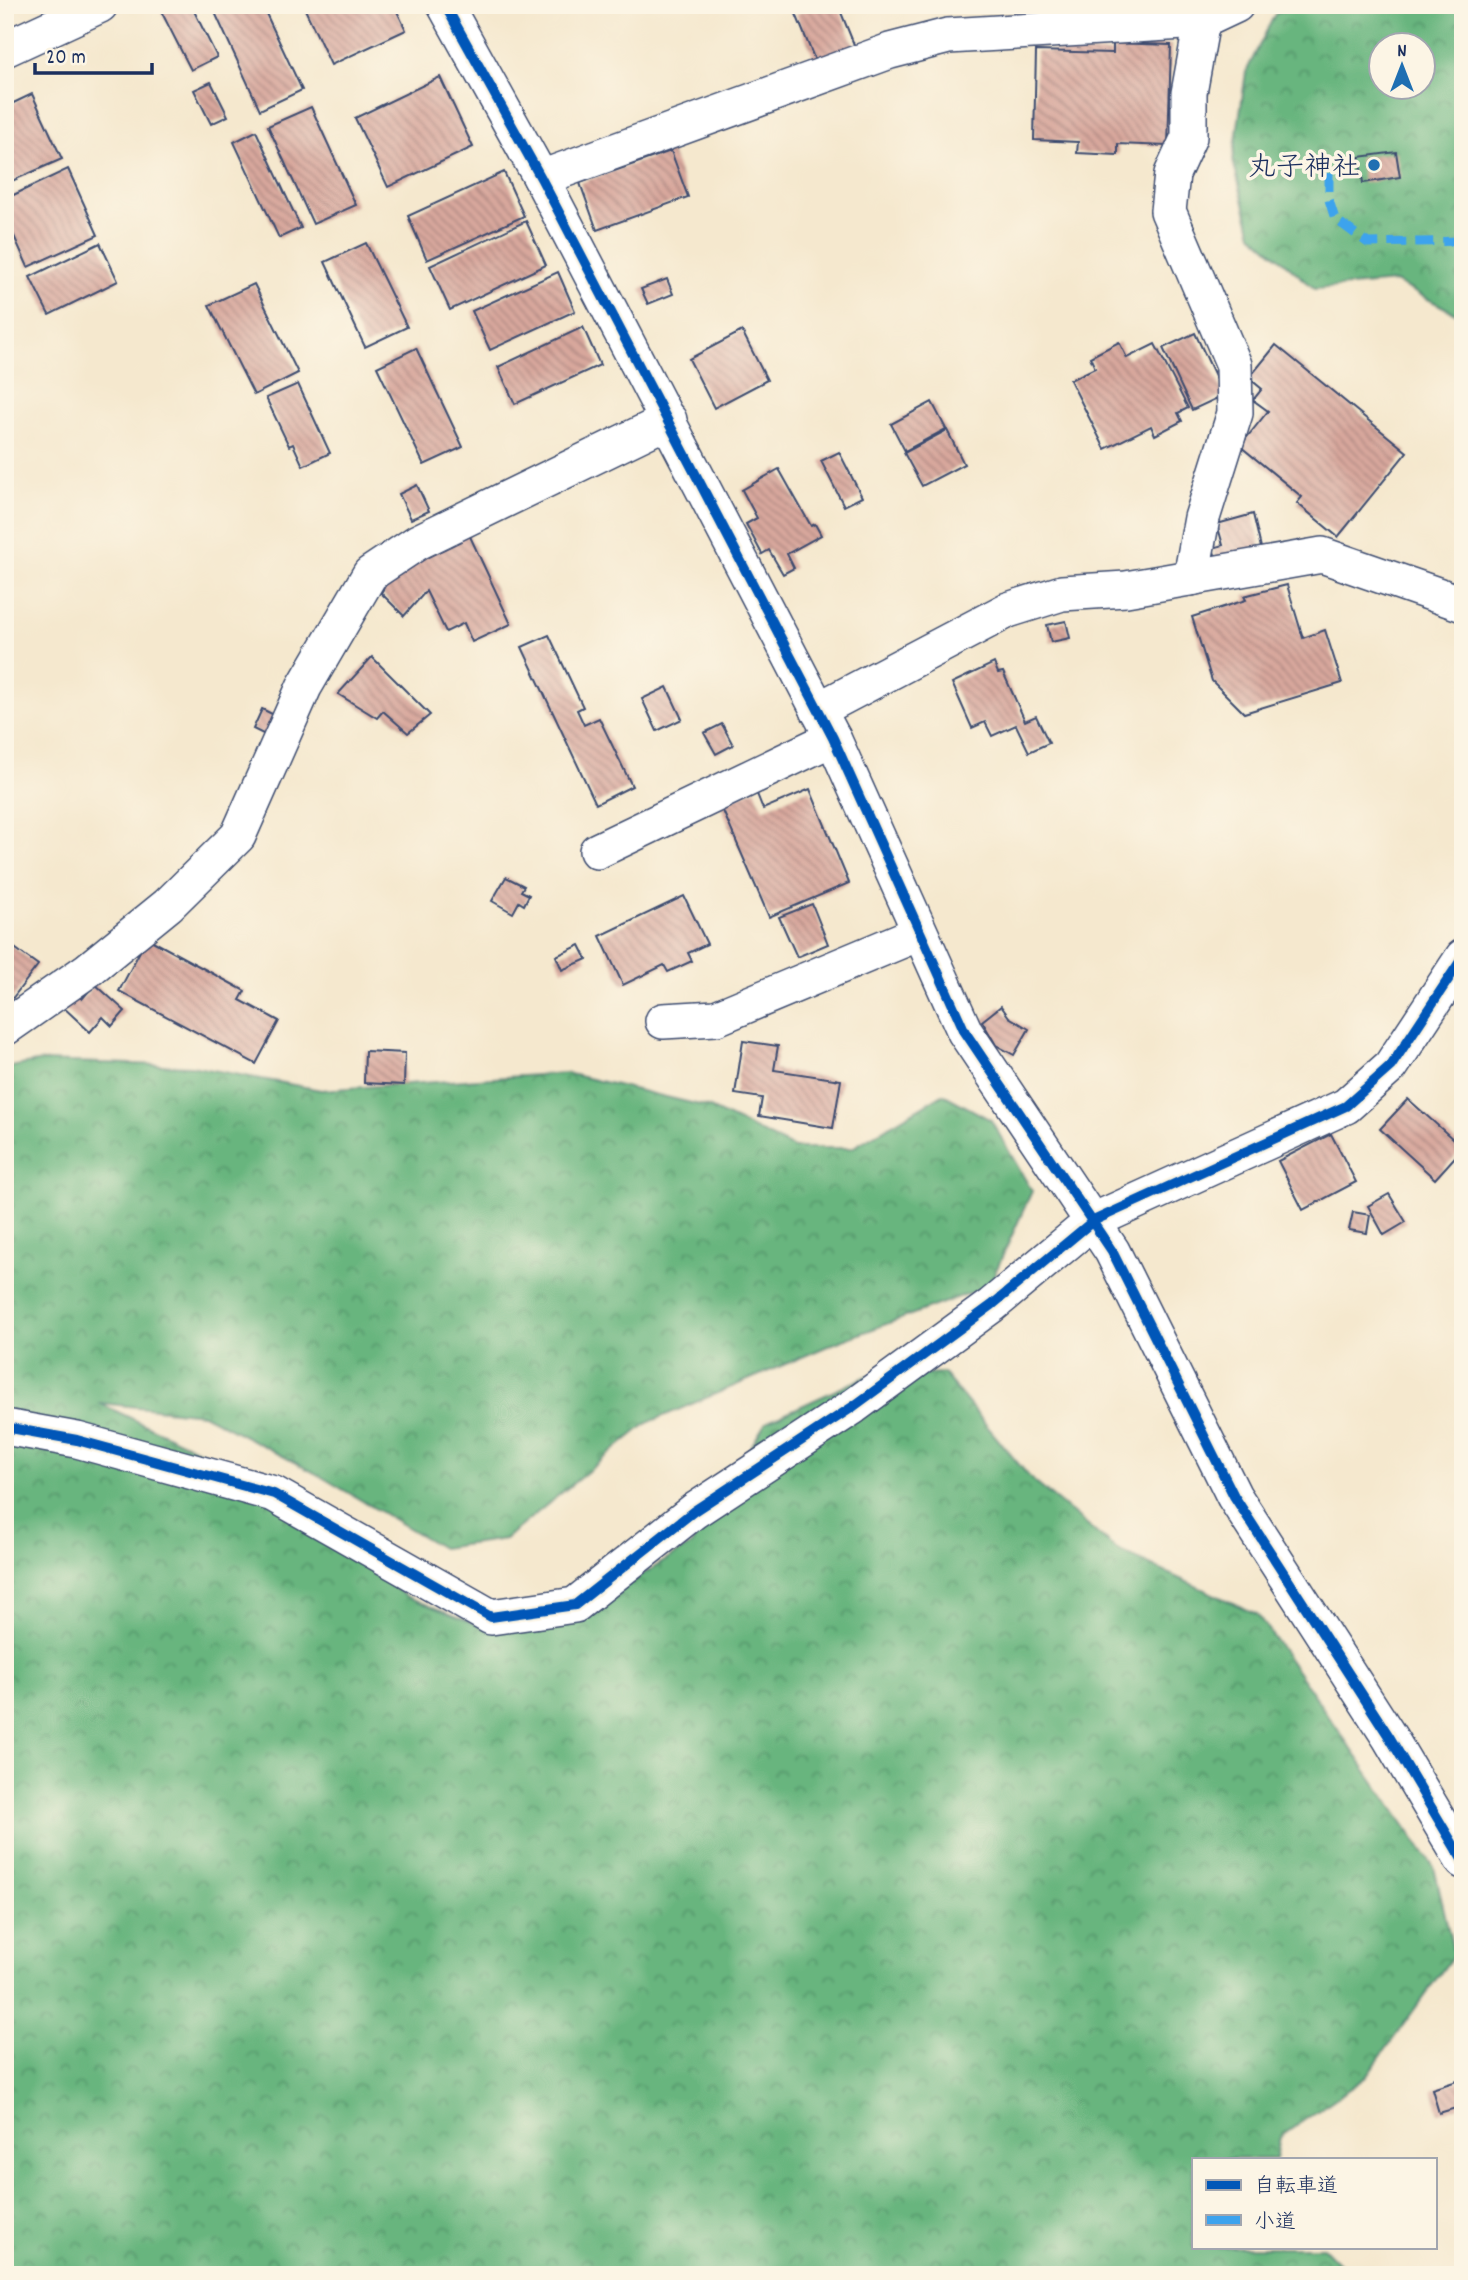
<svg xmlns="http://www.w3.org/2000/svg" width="1468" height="2280" viewBox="0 0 1468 2280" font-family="Dekko,'Klee One',sans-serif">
	<defs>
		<pattern id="forest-crowns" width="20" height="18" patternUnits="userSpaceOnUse" patternTransform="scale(1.75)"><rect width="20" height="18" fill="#67b57e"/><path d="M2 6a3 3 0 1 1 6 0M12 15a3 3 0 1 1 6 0" fill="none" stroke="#54946a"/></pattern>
		<pattern id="building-back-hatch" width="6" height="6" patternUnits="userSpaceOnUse" patternTransform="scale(1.75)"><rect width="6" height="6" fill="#d8a79c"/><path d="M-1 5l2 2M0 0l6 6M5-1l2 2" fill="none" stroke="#ae8882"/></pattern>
	</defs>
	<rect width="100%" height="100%" fill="#fcf5e5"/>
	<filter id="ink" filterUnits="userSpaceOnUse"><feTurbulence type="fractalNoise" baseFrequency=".0143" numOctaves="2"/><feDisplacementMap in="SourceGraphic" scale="14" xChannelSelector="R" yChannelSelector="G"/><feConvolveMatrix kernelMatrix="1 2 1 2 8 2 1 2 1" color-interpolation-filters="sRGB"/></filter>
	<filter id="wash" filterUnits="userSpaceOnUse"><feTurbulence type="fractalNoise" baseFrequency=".00686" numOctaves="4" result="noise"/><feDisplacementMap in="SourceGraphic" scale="28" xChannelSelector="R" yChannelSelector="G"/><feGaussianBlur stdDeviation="1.57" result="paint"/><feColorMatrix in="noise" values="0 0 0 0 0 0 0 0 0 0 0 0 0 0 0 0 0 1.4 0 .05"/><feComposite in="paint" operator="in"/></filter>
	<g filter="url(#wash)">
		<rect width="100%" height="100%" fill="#f5e8ce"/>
		<g fill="url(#forest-crowns)" stroke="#41726e" stroke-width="2" fill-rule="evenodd">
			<path d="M 1295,5 L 1463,5 L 1463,317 L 1395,282 L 1315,289 L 1252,234 L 1233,161 L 1246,72 L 1275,14 ZM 1380,46 L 1422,46 L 1422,88 L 1380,88 Z"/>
			<polygon points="42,1061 191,1066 321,1090 566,1073 708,1107 794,1148 852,1148 943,1094 991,1120 1032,1191 989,1286 835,1343 647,1423 505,1539 442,1548 315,1473 203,1414 99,1403 215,1458 294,1505 405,1596 486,1628 572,1617 691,1545 766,1422 867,1376 943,1373 1031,1479 1117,1550 1257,1614 1434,1867 1454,1954 1366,2077 1280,2137 1276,2159 1193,2159 1193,2247 1323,2247 1344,2268 1343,2275 5,2275 5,1068"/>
		</g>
		<g id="blocks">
			<g fill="url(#building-back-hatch)">
				<polygon points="172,5 191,5 217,57 191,70 161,11"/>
				<polygon points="262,5 302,90 260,110 212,6"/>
				<polygon points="303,5 394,5 406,30 331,65"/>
				<polygon points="818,5 838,5 855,47 816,63 796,14"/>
				<polygon points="1113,43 1171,45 1168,146 1118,144 1118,155 1077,153 1078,142 1034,140 1036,51 1113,53"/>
				<polygon points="440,77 473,147 388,187 355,118"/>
				<polygon points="211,82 228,116 211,124 194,90"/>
				<polygon points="32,94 62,159 5,184 5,107"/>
				<polygon points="311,107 356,205 313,224 268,126"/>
				<polygon points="256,131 301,228 279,238 234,142"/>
				<polygon points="671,151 688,197 597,230 580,183"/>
				<polygon points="1396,152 1400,177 1363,183 1359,157"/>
				<polygon points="68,169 98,235 28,267 5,216 5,199"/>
				<polygon points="504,172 524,216 427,260 408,216"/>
				<polygon points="526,221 546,265 450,310 430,266"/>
				<polygon points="100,243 118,281 49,315 30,277"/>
				<polygon points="366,243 407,327 365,347 325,262"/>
				<polygon points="558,272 575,311 490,350 472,311"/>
				<polygon points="667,279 673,294 648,304 641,289"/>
				<polygon points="254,284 298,373 254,395 209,305"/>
				<polygon points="583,327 600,365 515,404 498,367"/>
				<polygon points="742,331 767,380 714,408 689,359"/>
				<polygon points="1195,333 1224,395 1192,410 1163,348"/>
				<polygon points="1119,342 1127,358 1155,344 1188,408 1178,413 1182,421 1155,435 1151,426 1105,449 1070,380 1095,368 1090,357"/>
				<polygon points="1276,345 1407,452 1338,537 1297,503 1302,497 1240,446 1268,411 1253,400 1262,389 1249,378"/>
				<polygon points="416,348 463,447 424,465 377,367"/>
				<polygon points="298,384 330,453 303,466 293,444 289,446 266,398"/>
				<polygon points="932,402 946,429 905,451 891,424"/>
				<polygon points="947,430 964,464 922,486 904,453"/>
				<polygon points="839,452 862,497 844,506 821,461"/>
				<polygon points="779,469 811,526 815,524 821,535 787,554 794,568 783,574 769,550 762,554 746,524 757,518 742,490"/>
				<polygon points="417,485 429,511 411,519 399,494"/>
				<polygon points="1253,514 1263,556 1219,568 1213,548 1223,545 1217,524"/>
				<polygon points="467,530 511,624 472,642 464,623 446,632 426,591 404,616 381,593 391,575"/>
				<polygon points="1287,585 1303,638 1325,630 1342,683 1244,713 1212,681 1192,617 1246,600 1244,596"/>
				<polygon points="1066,621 1070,638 1051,642 1047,625"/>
				<polygon points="549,635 583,707 577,710 584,725 599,718 632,786 596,804 522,647"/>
				<polygon points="372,657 430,715 408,733 383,711 377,718 338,694"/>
				<polygon points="994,663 998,673 1003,672 1025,721 1036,716 1049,743 1029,752 1016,725 992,736 985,722 972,728 952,683"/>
				<polygon points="667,687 682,719 657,731 642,699"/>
				<polygon points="262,709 276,716 267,736 253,729"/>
				<polygon points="722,724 733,745 716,754 704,733"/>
				<polygon points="755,789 763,809 810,789 849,883 769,917 720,804"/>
				<polygon points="506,877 524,886 521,891 529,895 524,905 519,902 513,913 492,901"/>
				<polygon points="684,896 707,944 688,953 692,961 668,972 664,965 623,985 600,936"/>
				<polygon points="812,904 828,944 797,957 779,917"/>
				<polygon points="147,938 245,991 240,1000 279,1021 256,1064 119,991"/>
				<polygon points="5,941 38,965 8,1004 5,1002"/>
				<polygon points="580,945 587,959 562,970 556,956"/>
				<polygon points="95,984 125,1011 112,1026 103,1017 90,1032 62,1006 74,992 82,999"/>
				<polygon points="1001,1006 1009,1017 1029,1029 1014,1055 996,1045 982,1021"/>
				<polygon points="743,1041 778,1046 774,1070 841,1080 833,1128 759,1116 762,1098 735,1094"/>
				<polygon points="365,1051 405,1053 404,1085 364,1083"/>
				<polygon points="1408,1099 1463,1148 1435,1179 1380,1129"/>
				<polygon points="1331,1134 1356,1182 1303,1210 1278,1161"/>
				<polygon points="1389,1194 1406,1222 1384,1235 1368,1206"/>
				<polygon points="1353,1212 1370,1215 1367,1233 1349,1230"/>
				<polygon points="1463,2079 1463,2106 1439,2113 1432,2089"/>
			</g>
		</g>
	</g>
	<g filter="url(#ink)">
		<use href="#blocks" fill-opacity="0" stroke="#3c4b6f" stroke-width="2"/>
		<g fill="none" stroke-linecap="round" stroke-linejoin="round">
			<g stroke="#3c4b6f" stroke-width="38">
				<g id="minor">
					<polyline points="445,5 541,178 833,738 965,1032 1112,1251 1234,1496 1390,1738 1463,1861"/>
					<polyline points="5,49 100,5"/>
					<polyline points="541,178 890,51 948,36 1202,21 1236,5"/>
					<polyline points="1191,578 1202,518 1235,413 1234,365 1168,211 1172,174 1189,137 1189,93 1202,21"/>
					<polyline points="818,710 1008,610 1062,593 1126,589 1322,555 1463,604"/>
					<polyline points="597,851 833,738"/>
					<polyline points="663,1021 716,1018 919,933"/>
					<polyline points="5,1028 88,970 168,905 238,836 304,687 370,574 418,542 669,420"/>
					<polyline points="5,1427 77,1440 274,1494 491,1617 575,1605 694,1511 854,1406 992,1305 1093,1221 1346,1106 1391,1066 1463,957"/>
				</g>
			</g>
			<use href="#minor" stroke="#fff" stroke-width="35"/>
			<polyline stroke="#3da3ed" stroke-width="9" stroke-dasharray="18 9" stroke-linecap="butt" points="1329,173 1329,200 1335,219 1368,243 1463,241"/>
			<g stroke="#fcf5e5" stroke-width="15">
				<g id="cycleway">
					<polyline points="445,5 541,178 833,738 965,1032 1112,1251 1234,1496 1390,1738 1463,1861"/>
					<polyline points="5,1427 77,1440 274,1494 491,1617 575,1605 694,1511 854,1406 992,1305 1093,1221 1346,1106 1391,1066 1463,957"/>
				</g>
			</g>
			<use href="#cycleway" stroke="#0057b8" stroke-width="10"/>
		</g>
	</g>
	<circle fill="#1f6fb2" stroke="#fcf5e5" stroke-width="2.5" cx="1374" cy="165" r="7"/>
	<g text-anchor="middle" stroke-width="7" stroke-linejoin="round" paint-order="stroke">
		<g font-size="28" fill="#1b2f5e" stroke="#fcf5e5" text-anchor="end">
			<text x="1360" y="175">丸子神社</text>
		</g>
	</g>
	<rect width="1468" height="2280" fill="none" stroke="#fcf5e5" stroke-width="28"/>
	<rect x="1192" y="2158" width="245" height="91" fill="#fcf5e5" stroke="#a2a6af" stroke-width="2"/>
	<rect x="1206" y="2180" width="35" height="10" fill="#0057b8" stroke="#a2a6af" stroke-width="2"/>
	<text x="1254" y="2192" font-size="21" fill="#1b2f5e">自転車道</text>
	<rect x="1206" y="2215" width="35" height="10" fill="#3da3ed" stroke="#a2a6af" stroke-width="2"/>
	<text x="1254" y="2228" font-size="21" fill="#1b2f5e">小道</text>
	<g transform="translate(1402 66)"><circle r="33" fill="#fcf5e5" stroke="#a2a6af" stroke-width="2"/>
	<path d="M0-5L12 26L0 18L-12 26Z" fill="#1f6fb2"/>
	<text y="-10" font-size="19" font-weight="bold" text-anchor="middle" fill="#1b2f5e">N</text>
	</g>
	<path d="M35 63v10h117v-10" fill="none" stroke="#1b2f5e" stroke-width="3.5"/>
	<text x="46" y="63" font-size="21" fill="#1b2f5e" stroke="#fcf5e5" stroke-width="5" paint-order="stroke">20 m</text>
</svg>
